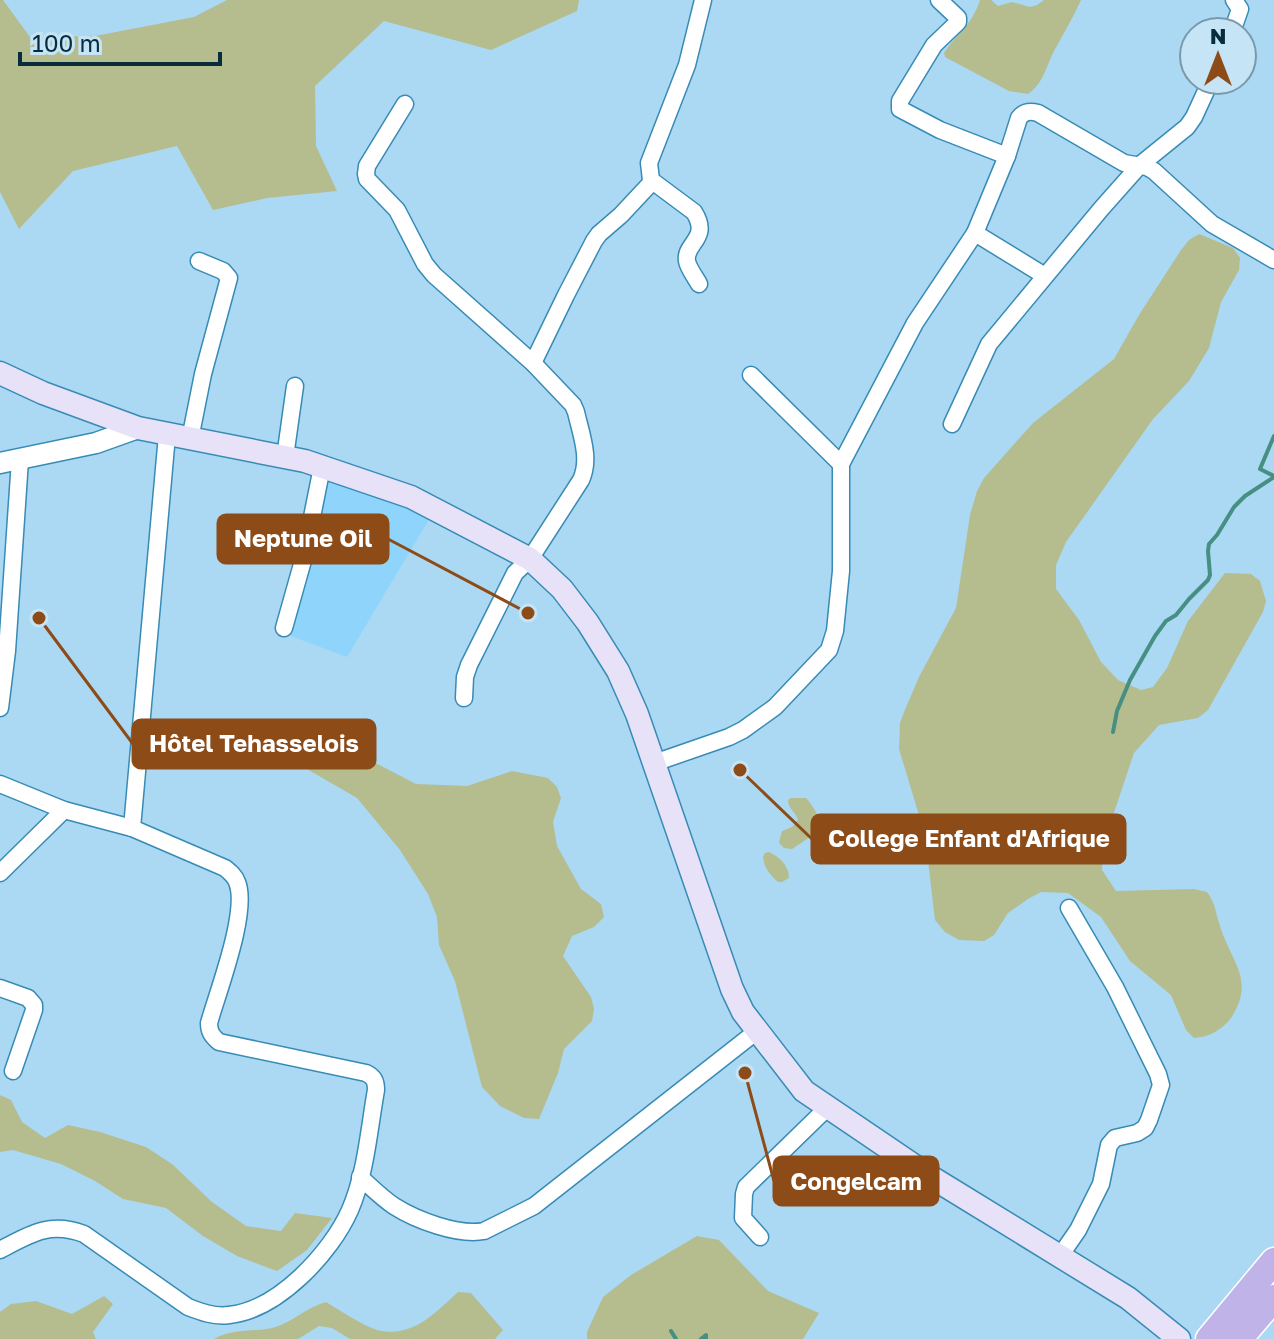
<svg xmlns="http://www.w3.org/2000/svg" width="1274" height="1339" viewBox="0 0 1274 1339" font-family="'Golos Text',sans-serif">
	<rect width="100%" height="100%" fill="#abd9f4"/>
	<polygon fill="#8ed4fb" points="325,477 431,516 347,657 283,633"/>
	<g fill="#b5bc8e">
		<polygon points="0,0 3,0 30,37 95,36 194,17 227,0 579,0 577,11 491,50 384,21 315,86 316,146 337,191 267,198 213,210 177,146 73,171 19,229 0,192"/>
		<path d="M 980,0 L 991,0 L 998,6 L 1012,2 L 1030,7 L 1037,5 L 1044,0 L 1081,0 C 1073,18 1063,34 1054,51 C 1046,67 1043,84 1028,94 L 1009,91 L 945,57 L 944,53 C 958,32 971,27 980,0 Z"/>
		<path d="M 1199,234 L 1233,248 L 1240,258 L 1239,270 L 1221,302 L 1209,348 L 1189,381 L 1153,419 L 1066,542 L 1056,565 L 1056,589 L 1079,620 L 1101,662 L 1118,680 L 1141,690 L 1153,687 L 1167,668 L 1188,621 L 1225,573 L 1251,574 L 1260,581 L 1266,601 L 1263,612 L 1208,710 L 1198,718 L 1159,725 L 1134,753 L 1103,845 L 1102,870 L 1116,891 L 1194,889 L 1207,892 C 1216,904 1215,912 1220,926 C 1231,962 1256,980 1231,1018 C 1222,1030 1209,1037 1194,1038 L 1186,1030 L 1171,995 L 1130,961 L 1101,917 L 1068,893 L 1041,892 L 1028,899 L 1008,913 L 994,935 L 984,941 L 959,940 L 945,932 L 935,920 L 925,835 L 899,749 L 900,723 L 904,712 L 919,677 L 956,608 L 970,515 L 977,491 L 984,478 L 1033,423 L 1114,359 L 1139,315 L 1181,250 L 1189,240 Z"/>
		<polygon points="316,732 416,784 467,786 512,771 548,778 557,787 561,798 553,822 557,846 581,889 601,904 604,917 594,927 572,936 563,956 591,997 594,1009 592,1021 564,1049 558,1073 539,1119 524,1118 500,1106 482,1087 455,981 439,945 437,917 428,894 400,850 357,798 288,758 281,746 291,735"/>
		<path d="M 791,798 L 806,798 C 814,806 816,816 826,822 L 826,831 L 813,835 L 792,849 L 784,848 L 779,843 L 782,831 L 792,827 L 798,820 C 796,812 788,809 788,800 Z"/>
		<path d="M 769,852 C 779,857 789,865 789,878 L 782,882 L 778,882 C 769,873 765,870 763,857 L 765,853 Z"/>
		<polygon points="0,1095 11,1100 22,1122 45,1138 68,1125 100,1132 146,1147 172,1164 212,1202 246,1226 281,1231 295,1213 332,1218 307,1250 277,1271 237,1256 203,1236 166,1208 123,1199 95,1181 61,1164 13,1150 0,1152"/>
		<polygon points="697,1236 719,1240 768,1291 819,1313 803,1339 587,1339 587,1332 603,1297 631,1275"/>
		<path d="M 458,1292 L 471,1293 L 503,1330 L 495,1339 L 350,1339 L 332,1328 L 319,1326 L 298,1339 L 214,1339 C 237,1326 261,1334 281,1325 C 297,1318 308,1307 326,1302 C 338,1309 369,1330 382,1331 C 415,1336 436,1312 458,1292 Z"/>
		<polygon points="104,1296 113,1304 93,1332 96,1339 0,1339 0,1312 11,1304 36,1301 72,1314"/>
	</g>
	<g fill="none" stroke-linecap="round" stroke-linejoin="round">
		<g stroke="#458f83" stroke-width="4">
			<polyline points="1274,436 1260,469 1274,476"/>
			<polyline points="1113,732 1117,711 1130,680 1155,636 1166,621 1176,615 1189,599 1208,580 1210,575 1208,551 1209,544 1217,535 1234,507 1245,496 1274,477"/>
			<polyline points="671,1331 676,1339"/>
			<polyline points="701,1339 706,1335 706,1339"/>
		</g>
		<g stroke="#378bb5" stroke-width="19">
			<g id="minor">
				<polyline points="939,0 958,18 958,22 934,45 900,101 900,109 940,130 1007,156"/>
				<polyline points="1232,32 1240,9 1234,0"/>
				<path d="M 405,104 L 367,166 L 366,174 L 367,179 L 397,210 L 425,264 L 434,275 L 533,363 L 573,405 L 576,412 C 581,434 591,459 581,480 L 530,559 L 515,573 L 469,665 L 465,677 L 464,698"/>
				<polyline points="975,233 1045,276"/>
				<path d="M 699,284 C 696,278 688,268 687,261 C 684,243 711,239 694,212 L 651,180 L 649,163 L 687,65 L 703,0"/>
				<polyline points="533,363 566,295 594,241 599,234 621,215 650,184 651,180"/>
				<polyline points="751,375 841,464"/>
				<polyline points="952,424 989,344 1101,209 1140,165 1187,127 1194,117 1211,80"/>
				<polyline points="190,439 203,374 229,278 223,271 199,261"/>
				<polyline points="285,457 295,386"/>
				<polyline points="284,628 304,557 322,467"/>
				<polyline points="0,708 7,651 20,460"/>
				<path d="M 654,763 L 729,737 L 743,730 L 775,707 L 829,650 L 835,631 L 841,571 L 841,464 L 915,323 L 975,233 L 1007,156 L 1019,118 C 1024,111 1030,111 1038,113 L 1124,163 L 1147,167 L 1154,171 L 1212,224 L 1274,260"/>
				<path d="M 0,784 L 64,810 L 132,828 L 225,868 C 230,872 235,876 237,882 C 249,911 218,991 209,1023 C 209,1032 212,1036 219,1042 L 366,1073 C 374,1077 376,1081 376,1090 C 369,1129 366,1173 350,1210 C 331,1253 278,1310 229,1315 C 214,1317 201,1312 188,1307 L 84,1234 C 50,1221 30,1234 0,1250"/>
				<polyline points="132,828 167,435"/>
				<polyline points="0,873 64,810"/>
				<polyline points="0,988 28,998 34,1005 34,1010 13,1071"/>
				<path d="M 360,1177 C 371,1187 382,1198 394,1206 C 416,1220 458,1236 484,1231 L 534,1206 L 757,1031"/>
				<polyline points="760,1237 743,1218 744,1194 746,1187 827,1108"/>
				<polyline points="1060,1256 1078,1230 1101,1184 1109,1145 1115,1138 1137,1133 1145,1128 1149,1120 1161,1085 1158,1074 1115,987 1069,908"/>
			</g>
		</g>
		<g stroke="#378bb5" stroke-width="23">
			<polyline id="tertiary" points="0,463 96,443 138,428"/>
		</g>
		<g stroke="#378bb5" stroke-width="25">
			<polyline id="secondary" points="0,373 43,393 138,428 305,461 411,497 530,559 562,589 588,623 618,671 637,714 732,989 743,1012 804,1091 931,1177 1128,1298 1179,1339"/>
		</g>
		<g stroke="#fff" stroke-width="29">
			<g id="trunk">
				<polyline points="1209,1339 1274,1261"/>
				<polyline points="1239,1339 1274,1298"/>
			</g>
		</g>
		<use href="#minor" stroke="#fff" stroke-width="16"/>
		<use href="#tertiary" stroke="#fff" stroke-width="20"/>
		<use href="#secondary" stroke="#e7e2f7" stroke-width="22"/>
		<use href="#trunk" stroke="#bfb3e8" stroke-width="26"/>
	</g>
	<path fill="none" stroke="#8c4b17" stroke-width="3" d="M528 613L388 539M39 618L133 744M740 770L812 839M745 1073L774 1181"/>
	<g fill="#8c4b17" stroke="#c5e4f6" stroke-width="3">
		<circle cx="528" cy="613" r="8"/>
		<circle cx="39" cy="618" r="8"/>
		<circle cx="740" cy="770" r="8"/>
		<circle cx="745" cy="1073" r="8"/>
	</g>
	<g fill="#8c4b17" stroke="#8c4b17" stroke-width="3">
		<rect x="218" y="515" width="170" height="48" rx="8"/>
		<rect x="133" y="720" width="242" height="48" rx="8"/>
		<rect x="812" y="815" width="313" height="48" rx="8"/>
		<rect x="774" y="1157" width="164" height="48" rx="8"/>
	</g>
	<g font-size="24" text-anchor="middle" font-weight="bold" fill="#fff">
		<text x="303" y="547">Neptune Oil</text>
		<text x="254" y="752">Hôtel Tehasselois</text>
		<text x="969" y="847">College Enfant d'Afrique</text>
		<text x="856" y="1190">Congelcam</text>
	</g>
	<g transform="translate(1218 56)"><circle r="38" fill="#c5e4f6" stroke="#799aac" stroke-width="2"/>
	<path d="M0-6L14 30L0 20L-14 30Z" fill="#8c4b17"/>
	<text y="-12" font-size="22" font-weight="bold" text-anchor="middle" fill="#072c3d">N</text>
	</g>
	<path d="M20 52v12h200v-12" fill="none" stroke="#072c3d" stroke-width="4"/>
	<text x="32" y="52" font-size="24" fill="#072c3d" stroke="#c5e4f6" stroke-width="6" paint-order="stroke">100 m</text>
</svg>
